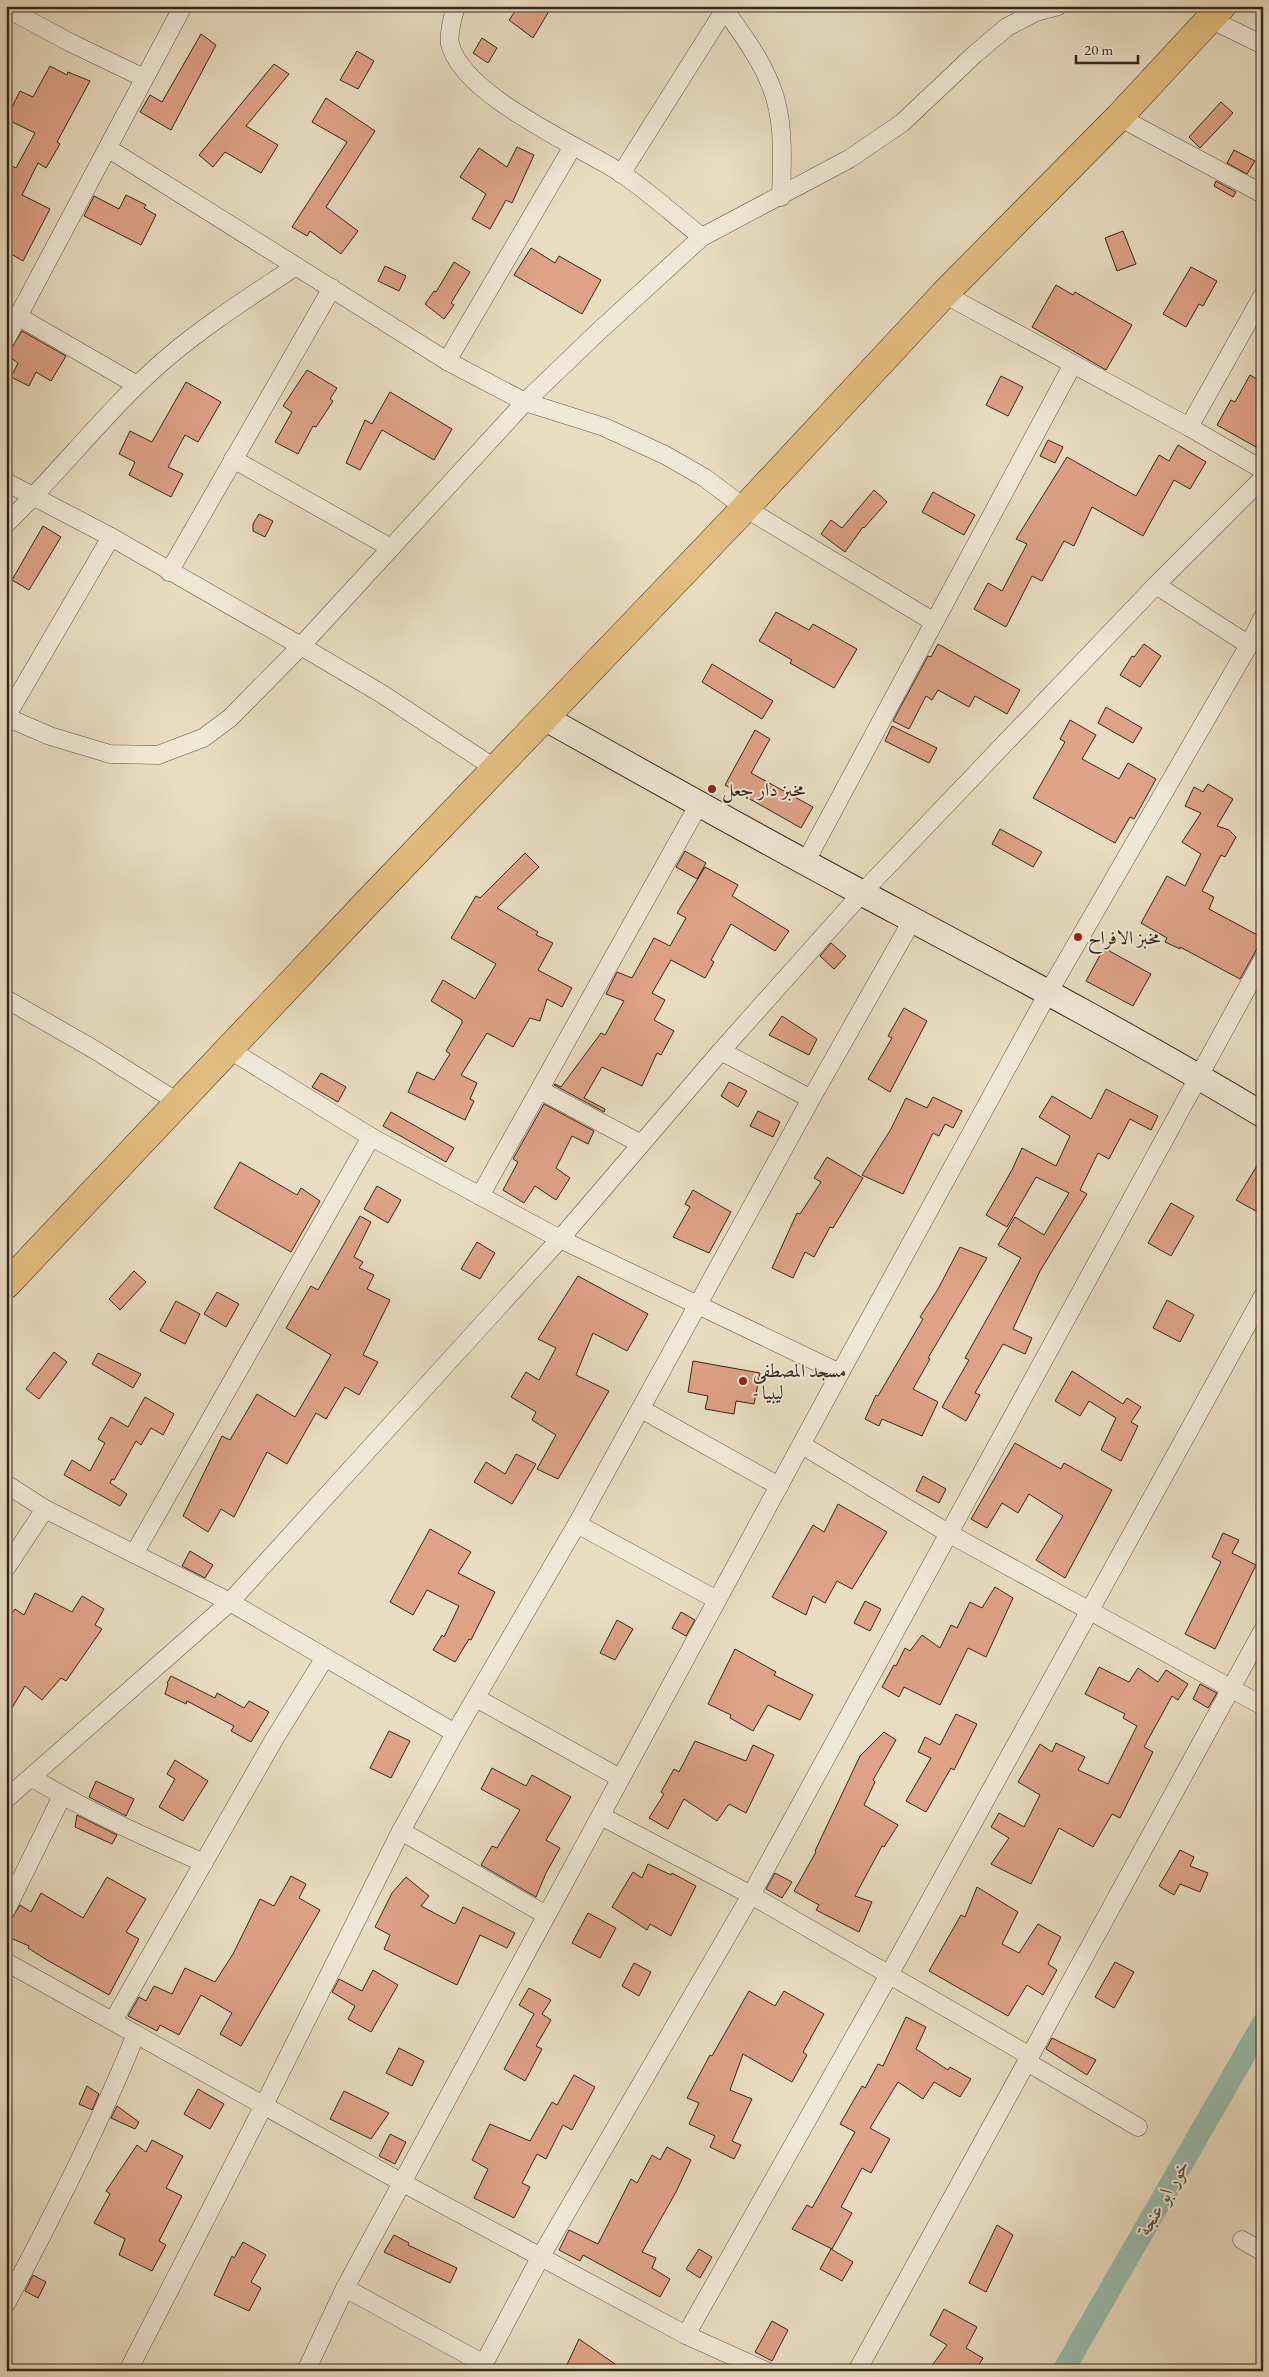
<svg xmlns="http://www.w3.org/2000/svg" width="1269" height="2377" viewBox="0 0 1269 2377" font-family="'EB Garamond',Amiri,serif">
	<rect width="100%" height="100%" fill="#e9ddc1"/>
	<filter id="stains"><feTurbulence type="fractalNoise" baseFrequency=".004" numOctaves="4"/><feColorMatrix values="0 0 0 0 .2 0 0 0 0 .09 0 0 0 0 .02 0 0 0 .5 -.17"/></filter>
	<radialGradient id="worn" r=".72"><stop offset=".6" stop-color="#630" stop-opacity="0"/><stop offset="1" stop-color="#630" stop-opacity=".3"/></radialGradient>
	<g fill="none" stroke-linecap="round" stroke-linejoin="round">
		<polyline stroke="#99bdad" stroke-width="22" points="1063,2371 1263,2023"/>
	</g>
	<g fill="#dea287" stroke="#36271c">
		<polygon points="519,6 552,6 533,38 509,20"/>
		<polygon points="201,34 216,45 171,130 140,112 150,95 162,102"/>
		<polygon points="482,38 497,48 488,63 473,53"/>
		<polygon points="357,51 374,61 358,89 340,80"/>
		<polygon points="274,64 289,74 246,126 278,145 261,173 225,152 213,167 199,155"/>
		<polygon points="50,66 67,75 68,72 90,81 57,142 60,144 46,168 38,163 22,195 50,209 23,261 6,251 6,163 16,168 35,133 6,119 20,91 33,97"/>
		<polygon points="326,98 375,131 326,207 358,231 341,254 310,231 307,236 292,227 347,142 312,122"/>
		<polygon points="1221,102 1233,113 1200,148 1189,137"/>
		<polygon points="517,147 534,155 512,203 506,200 490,229 472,219 486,194 460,177 479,148 507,167"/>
		<polygon points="1234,150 1255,161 1247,174 1227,163"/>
		<polygon points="1216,181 1236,192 1233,197 1214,186"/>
		<polygon points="126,195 146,205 144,208 156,215 141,245 84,216 94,196 119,209"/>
		<polygon points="1123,231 1136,264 1117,271 1105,238"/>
		<polygon points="531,248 555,263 559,256 601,280 582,314 514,275"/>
		<polygon points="454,262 470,272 451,303 454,305 444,319 425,304 434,291 436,292"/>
		<polygon points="385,266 406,276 399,291 378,281"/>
		<polygon points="1191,267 1217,281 1203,306 1199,304 1186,327 1163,314"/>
		<polygon points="1056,285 1073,295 1075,292 1132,325 1106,370 1032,327"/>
		<polygon points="22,331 66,356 51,381 36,372 29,386 11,377 18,363 7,355"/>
		<polygon points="307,370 337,388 330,399 333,401 316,427 313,426 298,454 275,442 292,412 283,406"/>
		<polygon points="1250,375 1263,383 1263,451 1217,425 1231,400 1235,402"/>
		<polygon points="1001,376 1023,387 1008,416 986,405"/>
		<polygon points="186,382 221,402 198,442 185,435 168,467 183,474 171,497 129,475 135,462 119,454 130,431 152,442"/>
		<polygon points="390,392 452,429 434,460 382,430 360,470 346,463 365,420 372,424"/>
		<polygon points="1048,440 1063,447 1055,463 1040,456"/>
		<polygon points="1178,445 1206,462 1190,489 1174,480 1143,536 1092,507 1074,546 1064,541 1042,581 1032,576 1006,627 974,609 988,583 1002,591 1027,544 1016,539 1067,457 1136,496 1159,455 1169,461"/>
		<polygon points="874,490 887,502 864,528 863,527 845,552 821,534 831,520 842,528"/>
		<polygon points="933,492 975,515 964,535 922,512"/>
		<polygon points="259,514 273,521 265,537 253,531 253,524"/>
		<polygon points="43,526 61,537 29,590 12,580"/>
		<polygon points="776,612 809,630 813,624 857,649 834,688 790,663 792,660 759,641"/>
		<polygon points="938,644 1020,690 1007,714 975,696 969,707 938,690 932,700 926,696 909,729 893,721 928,656 931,657"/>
		<polygon points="1144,644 1161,656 1140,687 1120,675 1132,656 1134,657"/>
		<polygon points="712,664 773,701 762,719 702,682"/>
		<polygon points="1106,707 1142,728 1133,743 1098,723"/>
		<polygon points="1070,720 1096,735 1082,759 1119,779 1128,763 1156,779 1134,819 1130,817 1115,843 1033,798 1065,742 1060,739"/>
		<polygon points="892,726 937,748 929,763 885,741"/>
		<polygon points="755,730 770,739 751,773 813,807 801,828 725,785"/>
		<polygon points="1208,784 1233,799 1217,826 1229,830 1236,837 1225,857 1221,855 1202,891 1214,897 1209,909 1263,938 1240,979 1180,947 1180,949 1165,942 1167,938 1141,923 1167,876 1185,886 1201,854 1182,842 1201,813 1185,806 1194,787 1203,792"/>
		<polygon points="1000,829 1042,852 1033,867 992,844"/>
		<polygon points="685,851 706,863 697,879 676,867"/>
		<polygon points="525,853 539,867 497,908 538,932 536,935 553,943 538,970 572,988 562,1007 547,999 540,1021 530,1018 513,1047 487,1033 461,1075 477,1083 470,1099 474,1101 465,1120 408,1092 417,1072 434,1080 450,1054 446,1051 462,1023 462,1020 431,1001 443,980 475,999 496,964 451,938 476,896 480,898"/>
		<polygon points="705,867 738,885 732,896 789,931 775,951 731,924 711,960 714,962 705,978 671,960 652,993 665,1000 654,1020 674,1031 661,1055 657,1053 642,1086 602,1067 584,1098 605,1109 604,1112 554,1085 555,1084 561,1087 601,1033 605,1035 624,1001 606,994 617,972 632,978 654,938 670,946 686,918 677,913"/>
		<polygon points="831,943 846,956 834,969 820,956"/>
		<polygon points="1104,948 1151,974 1133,1006 1086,981"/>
		<polygon points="904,1008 927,1021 890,1092 868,1079 892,1038 888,1036"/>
		<polygon points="782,1016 817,1039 809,1055 769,1035"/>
		<polygon points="321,1073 346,1087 338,1102 312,1087"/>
		<polygon points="729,1082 747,1091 738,1107 721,1096"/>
		<polygon points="1106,1089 1158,1116 1151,1130 1130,1119 1109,1159 1098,1153 1080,1190 1087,1194 1040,1271 1013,1329 1032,1338 1025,1354 1003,1344 975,1393 980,1395 966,1421 942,1407 969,1360 965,1358 1021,1258 998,1245 1015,1217 1044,1235 1069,1193 1036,1177 1007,1227 986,1215 1012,1170 1022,1148 1056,1166 1070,1136 1039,1117 1052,1096 1091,1119"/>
		<polygon points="933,1097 962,1111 953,1128 945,1124 939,1136 933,1133 903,1194 862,1175 891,1129 906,1098 927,1108"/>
		<polygon points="544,1104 594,1131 588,1144 572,1136 556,1168 570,1178 556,1200 535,1186 524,1203 503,1190 518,1162 513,1159"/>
		<polygon points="758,1111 780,1122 773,1137 750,1126"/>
		<polygon points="391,1112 454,1148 446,1162 383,1126"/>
		<polygon points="1263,1156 1263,1215 1236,1200"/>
		<polygon points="827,1157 863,1178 833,1228 830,1227 814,1257 805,1252 793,1278 772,1268 797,1213 800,1214 821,1182 814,1178"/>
		<polygon points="240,1162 297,1195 301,1188 320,1201 291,1252 214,1208"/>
		<polygon points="377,1186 401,1200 388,1223 364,1209"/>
		<polygon points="693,1190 731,1212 709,1253 673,1237 690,1207 685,1204"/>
		<polygon points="1171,1203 1194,1216 1171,1256 1148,1243"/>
		<polygon points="360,1216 371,1222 354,1257 363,1262 359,1268 374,1275 367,1289 390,1300 363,1355 378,1362 359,1395 345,1387 326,1419 316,1413 287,1464 267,1452 234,1517 221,1509 208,1532 183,1516 222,1436 230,1440 257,1394 295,1417 331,1355 286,1328 311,1286 318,1290"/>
		<polygon points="477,1242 495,1253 480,1279 461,1269"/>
		<polygon points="960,1247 987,1258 928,1358 930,1359 913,1389 938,1402 922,1436 882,1419 879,1426 865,1419 876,1395 878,1396 923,1319 920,1317 938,1289"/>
		<polygon points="134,1271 146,1282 120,1310 109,1299"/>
		<polygon points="578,1276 648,1314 627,1351 593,1333 576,1375 609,1391 558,1479 537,1469 556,1435 532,1420 536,1412 511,1397 526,1372 539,1380 556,1348 538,1339"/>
		<polygon points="217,1292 239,1304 226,1327 204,1314"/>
		<polygon points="1167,1300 1194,1315 1180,1342 1153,1328"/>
		<polygon points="176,1301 200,1314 185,1344 160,1331"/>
		<polygon points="54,1352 67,1362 39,1399 26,1389"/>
		<polygon points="98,1353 141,1374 133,1388 92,1364"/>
		<polygon points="693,1361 760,1373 754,1404 736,1401 734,1414 705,1409 708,1396 688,1392"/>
		<polygon points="1072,1371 1123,1404 1127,1398 1141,1407 1131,1422 1138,1426 1121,1461 1101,1450 1116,1418 1089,1401 1080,1416 1055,1401"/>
		<polygon points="145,1397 174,1414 163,1435 151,1428 141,1445 136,1441 114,1480 112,1479 110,1483 127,1494 120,1506 64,1475 72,1460 90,1471 105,1443 98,1439 111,1417 128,1427"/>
		<polygon points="1015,1443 1061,1469 1064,1463 1112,1490 1065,1578 1036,1560 1063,1516 1029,1494 1018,1513 1002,1503 987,1528 971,1519"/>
		<polygon points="516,1454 536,1464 512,1504 474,1482 486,1462 505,1474"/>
		<polygon points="923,1476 946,1489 939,1503 916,1491"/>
		<polygon points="838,1504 887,1532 852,1589 837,1581 825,1603 813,1596 806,1615 772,1597 813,1525 824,1532"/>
		<polygon points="430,1529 471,1552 458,1573 495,1592 471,1640 469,1639 455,1662 433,1650 442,1635 444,1637 459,1606 427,1590 413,1615 390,1602"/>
		<polygon points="1223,1533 1239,1540 1232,1553 1256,1565 1215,1649 1185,1634 1221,1562 1212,1557"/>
		<polygon points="190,1551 213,1565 205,1578 182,1566"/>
		<polygon points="995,1587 1013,1598 986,1657 968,1648 940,1705 904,1687 899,1697 882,1687 894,1665 896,1666 905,1648 910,1651 922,1635 940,1648 951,1625 957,1628 970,1602 982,1608"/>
		<polygon points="35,1593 72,1612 82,1596 104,1609 95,1625 102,1629 66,1681 61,1678 42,1700 25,1686 6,1718 6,1622 15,1609 24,1615"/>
		<polygon points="865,1601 881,1609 870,1631 854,1623"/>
		<polygon points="681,1612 695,1620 686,1636 672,1628"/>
		<polygon points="617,1620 633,1629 615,1660 600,1653"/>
		<polygon points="735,1649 776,1672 774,1675 813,1695 800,1720 768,1705 753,1731 730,1718 731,1715 708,1704"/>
		<polygon points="1099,1667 1129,1682 1138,1668 1158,1682 1166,1670 1188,1684 1178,1700 1172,1696 1144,1747 1153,1752 1120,1818 1112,1814 1093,1847 1059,1828 1031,1884 991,1864 1009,1838 991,1827 999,1813 1024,1827 1040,1795 1018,1782 1040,1744 1052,1752 1056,1743 1085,1757 1078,1770 1108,1784 1137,1726 1123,1718 1125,1714 1085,1694"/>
		<polygon points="171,1676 215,1698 217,1693 244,1708 249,1701 269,1712 251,1742 231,1731 234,1726 187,1701 186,1704 165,1694 168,1684 167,1683"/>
		<polygon points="1200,1684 1217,1693 1208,1708 1193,1699"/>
		<polygon points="956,1714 977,1724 954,1770 951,1768 926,1812 906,1801 931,1758 918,1752 925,1737 940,1745"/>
		<polygon points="389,1731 410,1741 391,1778 370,1768"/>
		<polygon points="884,1732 896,1740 873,1780 875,1782 864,1805 898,1825 884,1847 882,1846 855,1896 872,1902 859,1932 816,1910 819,1905 794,1891 816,1852 815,1851 860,1756"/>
		<polygon points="695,1741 746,1761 753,1745 774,1755 746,1813 729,1804 717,1821 684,1799 668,1829 649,1818 664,1794 661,1792 674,1769 679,1772"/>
		<polygon points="175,1760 208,1781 183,1821 159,1807 175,1779 167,1774"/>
		<polygon points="492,1768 526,1786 532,1775 571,1797 546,1840 560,1848 546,1873 536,1897 481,1865 492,1846 497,1848 520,1810 481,1789"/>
		<polygon points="96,1781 134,1799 126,1816 89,1797"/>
		<polygon points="77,1815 117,1835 112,1844 75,1827"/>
		<polygon points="1180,1850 1194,1857 1190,1866 1208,1873 1200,1892 1180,1884 1174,1895 1159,1886"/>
		<polygon points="648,1864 671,1875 672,1873 696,1886 671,1936 650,1924 647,1930 612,1907 633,1872 642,1878"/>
		<polygon points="775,1873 792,1882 782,1898 766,1889"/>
		<polygon points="291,1876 306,1884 299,1898 320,1910 241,2046 220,2034 232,2013 201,1995 179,2035 160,2025 157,2031 128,2016 139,1997 146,2001 154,1986 172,1994 185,1968 215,1982 233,1954 260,1899 274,1906"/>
		<polygon points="107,1877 146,1899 126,1932 139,1939 109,1995 47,1960 28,1948 29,1946 6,1936 6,1921 12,1918 20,1905 31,1912 41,1893 83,1918"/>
		<polygon points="406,1877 429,1896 421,1906 455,1924 463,1907 515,1933 507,1948 480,1935 457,1985 384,1949 390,1935 375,1927 392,1893"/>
		<polygon points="977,1887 1018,1912 1002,1944 1019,1953 1038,1924 1061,1937 1048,1964 1057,1970 1043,1995 1027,1985 1008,2016 929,1971 961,1915 965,1917"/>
		<polygon points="588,1913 616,1928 600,1958 572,1943"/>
		<polygon points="1115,1962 1134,1972 1114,2008 1095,1997"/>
		<polygon points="634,1963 651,1972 639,1996 622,1986"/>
		<polygon points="373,1970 398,1985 371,2032 348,2019 355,2006 332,1992 339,1979 362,1991"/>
		<polygon points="529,1988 551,2000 542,2014 551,2020 536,2046 542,2049 525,2081 504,2069 534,2014 519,2005"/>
		<polygon points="749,1991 775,2006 784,1991 824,2014 803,2052 807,2055 792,2082 743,2054 730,2090 752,2099 732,2141 741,2145 734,2159 710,2147 715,2136 689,2124 699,2103 687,2098 710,2055 712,2056"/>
		<polygon points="906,2017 926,2027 916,2049 948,2070 950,2067 971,2079 960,2097 934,2082 923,2099 898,2082 870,2128 890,2139 871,2173 862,2168 841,2207 852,2213 832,2249 792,2229 807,2205 812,2208 855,2132 840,2124 862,2086 865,2088 878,2064 883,2066"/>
		<polygon points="1052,2038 1096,2060 1087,2075 1046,2049"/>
		<polygon points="399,2048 424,2061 412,2086 386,2073"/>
		<polygon points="574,2075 595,2087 572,2130 563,2125 546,2159 537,2154 522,2183 530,2187 514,2218 474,2198 488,2169 472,2160 490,2124 530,2141 552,2102 557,2105"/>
		<polygon points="87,2086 99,2094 92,2110 79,2104"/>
		<polygon points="198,2089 224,2104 210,2129 184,2114"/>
		<polygon points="344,2091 389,2113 371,2139 330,2119"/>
		<polygon points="117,2106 139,2122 135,2129 111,2118"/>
		<polygon points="390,2134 406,2142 395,2164 379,2156"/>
		<polygon points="152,2140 183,2156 166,2188 182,2196 159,2241 166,2245 152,2271 119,2255 125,2239 94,2223 110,2194 106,2191 137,2145 146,2152"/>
		<polygon points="667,2147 691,2160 676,2192 642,2252 656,2258 652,2268 670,2279 660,2297 583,2255 580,2261 559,2250 569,2230 598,2244 631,2179 637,2183 652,2155 660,2160"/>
		<polygon points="997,2225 1013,2235 986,2292 969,2283"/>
		<polygon points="394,2235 409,2243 408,2245 457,2268 450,2283 384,2252"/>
		<polygon points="243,2242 266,2255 251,2282 261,2288 249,2311 214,2295 232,2256 234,2258"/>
		<polygon points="699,2249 712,2257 700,2278 686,2269"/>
		<polygon points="831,2249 853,2262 842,2281 820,2269"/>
		<polygon points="33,2275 46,2282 38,2298 25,2291"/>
		<polygon points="944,2309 977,2327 966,2348 983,2358 975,2371 928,2371 947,2345 930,2335"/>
		<polygon points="772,2321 788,2330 772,2361 755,2352"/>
		<polygon points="579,2339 625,2371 564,2371"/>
	</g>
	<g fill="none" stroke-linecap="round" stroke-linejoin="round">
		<g stroke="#635445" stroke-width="19">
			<g id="street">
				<path d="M 456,6 C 453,16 448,33 450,44 C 463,96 577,145 621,173 C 649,192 675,216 702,237"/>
				<polyline points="6,8 69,42 144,78"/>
				<path d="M 725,10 C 742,34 760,58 771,86 C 785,120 782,161 781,197"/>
				<polyline points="1210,19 1263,45"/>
				<polyline points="1119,117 1263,194"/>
				<polyline points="109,149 447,361 525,402 604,427 665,455 705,478 745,508 934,622"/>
				<polyline points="621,174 727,6"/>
				<polyline points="944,294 1189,427 1263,470"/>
				<polyline points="19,317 137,385"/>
				<polyline points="6,339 183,6"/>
				<polyline points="447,361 573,146"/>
				<polyline points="1189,427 1263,295"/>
				<polyline points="233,459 391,548"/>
				<polyline points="6,482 111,537 301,646 382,694 496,769"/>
				<path d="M 6,524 C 62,470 109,407 168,357 C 208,323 253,295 296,266"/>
				<polyline points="169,572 332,288"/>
				<polyline points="1156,585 1249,645"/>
				<polyline points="6,717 50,736 110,754 158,755 203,738 230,718 301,646 525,402 599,331 702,237 849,159 902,123 975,54 1007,27 1036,12 1058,6"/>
				<polyline points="6,717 111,537"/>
				<polyline points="806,861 1073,364"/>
				<polyline points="6,999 95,1050 179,1103"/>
				<polyline points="230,1050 371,1137 560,1239 840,1373"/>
				<polyline points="721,1051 811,1099"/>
				<polyline points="540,1090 641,1144"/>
				<polyline points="480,1196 699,804"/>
				<polyline points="641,1409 779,1486"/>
				<polyline points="802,1445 948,1533 1263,1706"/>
				<polyline points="6,1484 45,1509 230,1602 455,1733"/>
				<polyline points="577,1524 717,1600"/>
				<polyline points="134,1554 371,1137"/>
				<polyline points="6,1568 45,1509"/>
				<polyline points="476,1698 620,1778"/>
				<path d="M 31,1777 C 86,1811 145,1837 204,1863"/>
				<polyline points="6,1799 230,1602 560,1239 721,1051 862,893 1156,585 1263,478"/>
				<polyline points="601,1816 751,1895 1030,2056 857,2371"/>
				<polyline points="401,1831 546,1915"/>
				<polyline points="6,1910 62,1796"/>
				<polyline points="6,1962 403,2183 686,2335 766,2371"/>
				<polyline points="113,2021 275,1738 324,1659"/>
				<polyline points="1030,2056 1263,1630"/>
				<polyline points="1027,2062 1138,2127"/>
				<polyline points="1242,2240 1263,2252"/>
				<polyline points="345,2288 484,2364"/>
				<path d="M 6,2304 C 53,2215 99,2126 136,2034"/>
				<polyline points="686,2335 889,1975 1263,1296"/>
				<polyline points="128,2371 264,2105 401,1831 455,1733 577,1524 811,1099 913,919"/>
				<polyline points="306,2371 345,2288 840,1373 1048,993 1249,645 1263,617"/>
				<polyline points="480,2371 541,2256 751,1895 1263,959"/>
			</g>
		</g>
		<g stroke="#36271c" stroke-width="27">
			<path id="secondary" d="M 545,718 C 650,777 756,836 862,893 C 997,965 1132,1036 1263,1115"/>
		</g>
		<g stroke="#36271c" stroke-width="29">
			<polyline id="highway" points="6,1285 365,905 745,508 944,294 1119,117 1222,6"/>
		</g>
		<use href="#street" stroke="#f1e9d7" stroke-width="18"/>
		<use href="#secondary" stroke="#f1e9d7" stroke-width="25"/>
		<use href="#highway" stroke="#e4be80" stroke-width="28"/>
	</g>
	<g fill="#8f2418" stroke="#f1e9d7" stroke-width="2">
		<circle cx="712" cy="789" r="5"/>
		<circle cx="1078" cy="937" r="5"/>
		<circle cx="743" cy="1381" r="5"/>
	</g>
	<g text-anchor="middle" stroke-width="4" stroke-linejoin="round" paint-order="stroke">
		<g font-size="19" fill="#36271c" stroke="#f1e9d7" text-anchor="start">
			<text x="722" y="796">مخبز دار جعل</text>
			<text x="1088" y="944">مخبز الافراح</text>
			<text x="753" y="1377">مسجد المصطفى<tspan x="753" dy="22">- ليبيا</tspan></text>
		</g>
		<g font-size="20" font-style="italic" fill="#4f4c40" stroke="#f1e9d7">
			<text transform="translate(1163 2197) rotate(-60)" y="7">خور ابو عنجة</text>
		</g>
	</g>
	<rect width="1269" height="2377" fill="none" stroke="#e9ddc1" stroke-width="25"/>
	<rect x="8" y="8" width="1254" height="2362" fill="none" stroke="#36271c" stroke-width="2.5"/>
	<rect x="12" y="12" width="1244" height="2352" fill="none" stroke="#36271c"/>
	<path d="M1076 55v8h62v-8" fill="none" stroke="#36271c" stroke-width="2.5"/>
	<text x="1084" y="55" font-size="15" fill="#36271c" stroke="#f1e9d7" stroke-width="4" paint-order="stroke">20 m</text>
	<rect width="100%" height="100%" filter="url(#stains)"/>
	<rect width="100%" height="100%" fill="url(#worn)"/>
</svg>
